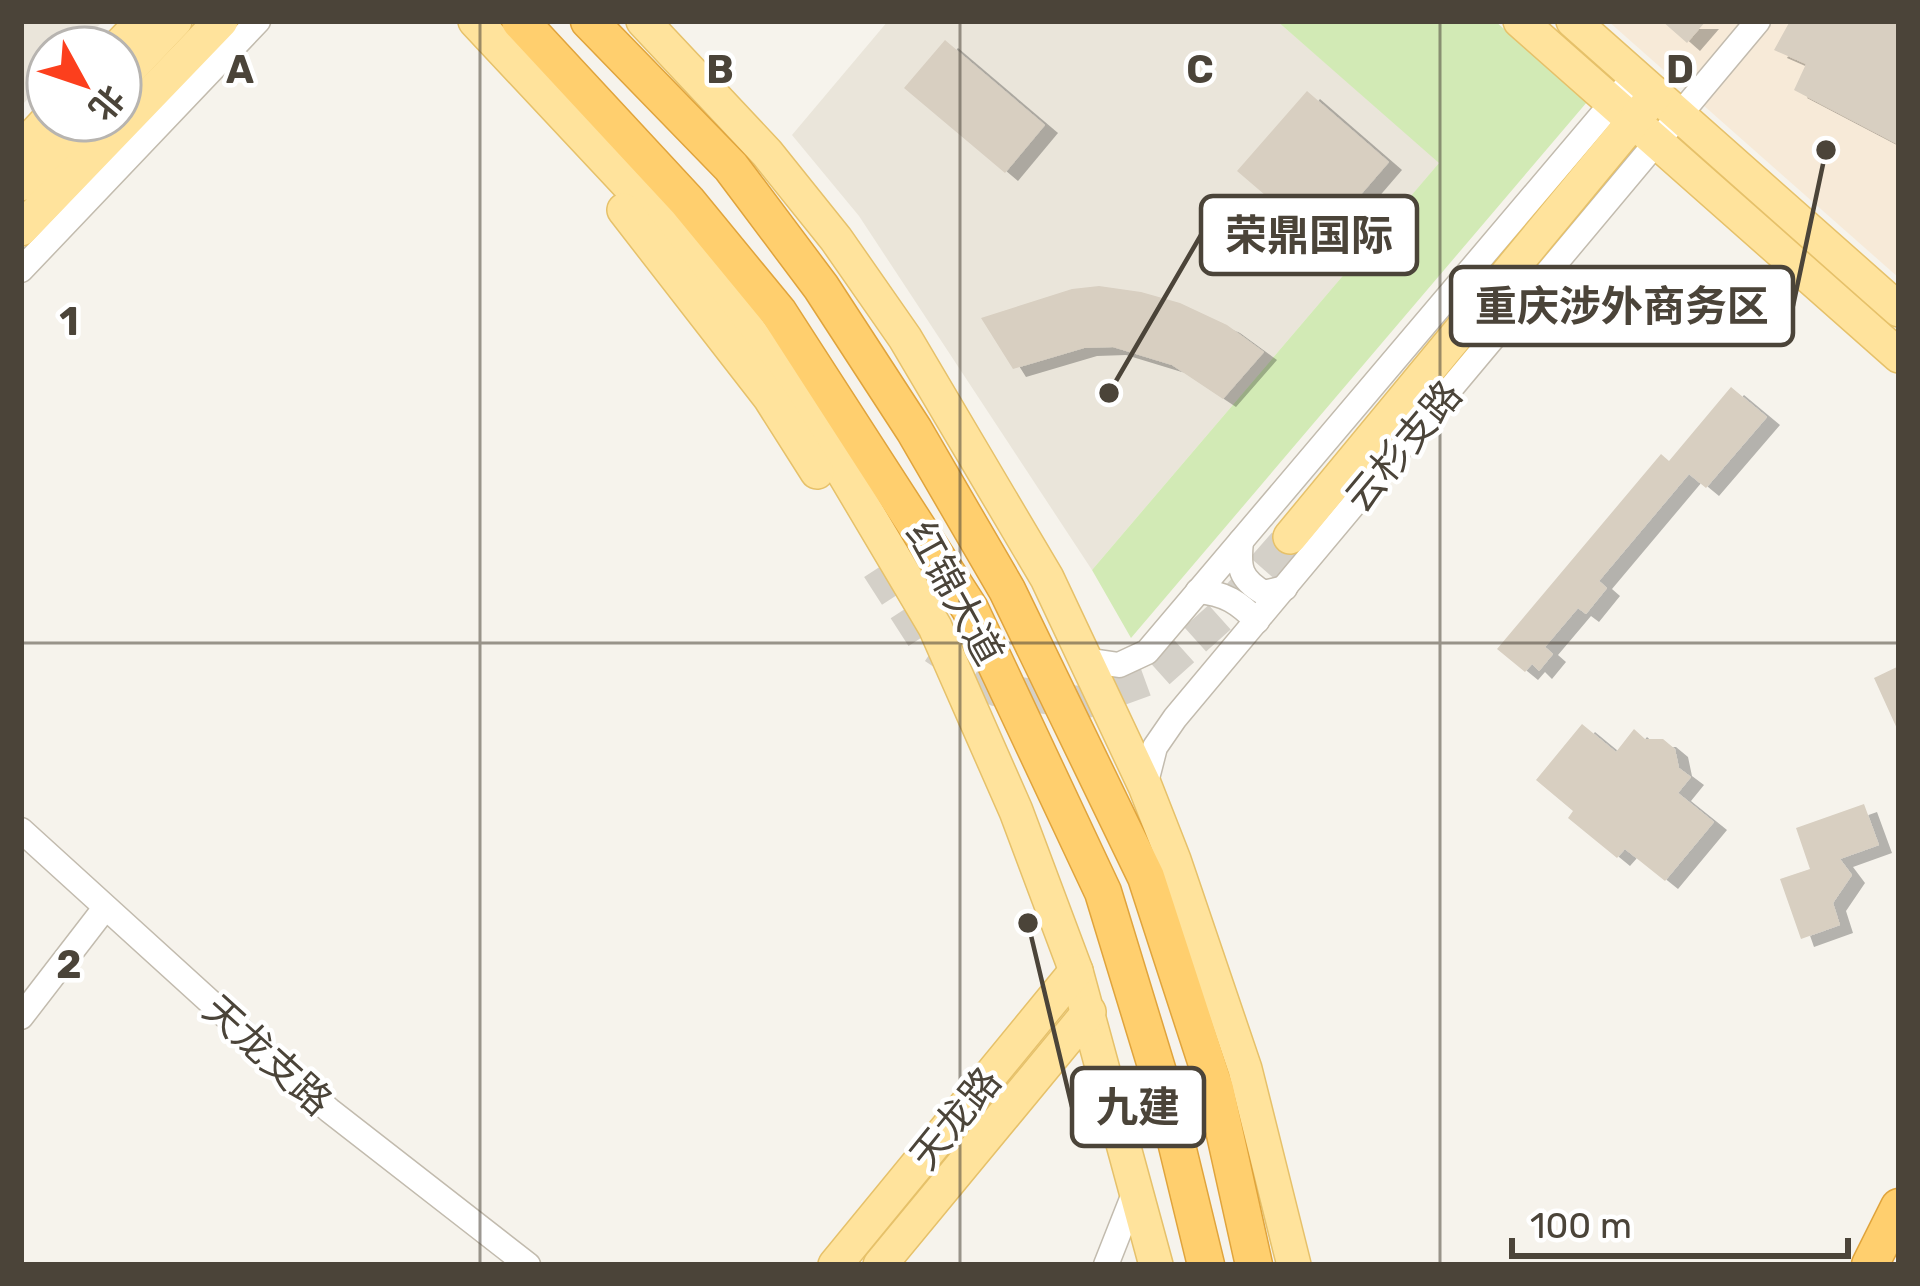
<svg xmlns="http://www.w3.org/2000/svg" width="1920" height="1286" viewBox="0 0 1920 1286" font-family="Rubik,'Noto Sans SC',sans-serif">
	<defs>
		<filter id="shadow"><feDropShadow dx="13" dy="8" stdDeviation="0" flood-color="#0004"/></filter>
	</defs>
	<rect width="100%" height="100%" fill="#f6f3ec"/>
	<g fill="#eae5da">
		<polygon points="21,21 103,21 77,48 48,48 48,78 21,106"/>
		<polygon points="888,21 1277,21 1440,162 1092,570 859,216 792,135"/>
	</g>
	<polygon fill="#f7ead8" points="1608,21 1899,21 1899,278"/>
	<polygon fill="#d2eab5" points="1277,21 1495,21 1587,102 1131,638 1092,570 1439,163"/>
	<g fill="#d8cfc1" filter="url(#shadow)">
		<polygon points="1662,21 1706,21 1687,43"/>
		<polygon points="1790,21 1899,21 1899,145 1794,90 1806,64 1774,50"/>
		<polygon points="945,40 1045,125 1005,173 904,88"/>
		<polygon points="1307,91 1389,162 1320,242 1237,171"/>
		<polygon points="1099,286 1141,292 1180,303 1227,325 1264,352 1223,399 1172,365 1113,347 1084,348 1013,369 981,318 1072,289"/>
		<polygon points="1731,387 1767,417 1706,488 1689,474 1599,581 1607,588 1586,614 1578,608 1545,647 1553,654 1539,671 1532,664 1525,672 1497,649 1661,454 1669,461"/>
		<polygon points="1899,666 1899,733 1874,678"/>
		<polygon points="1582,724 1616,752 1634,729 1645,739 1663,739 1675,749 1679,768 1691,777 1678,793 1714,822 1665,881 1625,849 1617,858 1568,818 1573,811 1536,780"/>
		<polygon points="1864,804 1879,845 1840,859 1852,875 1833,903 1840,925 1801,939 1780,879 1810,869 1796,828"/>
	</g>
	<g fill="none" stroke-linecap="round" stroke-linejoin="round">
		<polyline stroke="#d4d0c8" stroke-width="33" stroke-dasharray="33 16" stroke-linecap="butt" points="878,568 925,641 997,690 1082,703 1153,677 1220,617 1290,537"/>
		<g stroke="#c2bbae" stroke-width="27">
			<g id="minor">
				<polyline points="21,270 258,21"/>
				<path d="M 1241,541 C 1238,568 1240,579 1264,593 L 1285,588"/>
				<path d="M 1198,591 C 1225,593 1239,603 1257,621"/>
				<polyline points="1085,660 1119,665 1147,652 1635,76"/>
				<polyline points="1145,786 1155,747 1175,718 1758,21"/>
				<polyline points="21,830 329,1110 528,1265"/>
				<polyline points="21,1017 105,908"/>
				<polyline points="1106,1265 1136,1189"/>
			</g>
		</g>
		<g stroke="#e6c16a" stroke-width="36">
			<g id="major">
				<polyline points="475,21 697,258 802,403 935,627 1016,811 1076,971 1156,1265"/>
				<polyline points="643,21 767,153 836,239 905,338 1047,578 1145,786 1174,860 1245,1069 1294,1265"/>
				<polyline points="1520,21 1899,356"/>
				<polyline points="1573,21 1899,310"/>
				<polyline points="117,48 143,21"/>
				<polyline points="120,79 175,21"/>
				<polyline points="21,149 48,120"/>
				<polyline points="21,184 81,120"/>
				<polyline points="624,210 770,398 817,472"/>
				<polyline points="21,229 221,21"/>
				<polyline points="1290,537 1656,94"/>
				<polyline points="835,1265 1076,971"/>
				<polyline points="880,1265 1089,1012"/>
			</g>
		</g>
		<g stroke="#e0a43c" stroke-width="39">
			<g id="highway">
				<polyline points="520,21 687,201 779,313 970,609 1103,892 1164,1092 1206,1265"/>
				<polyline points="589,21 731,167 821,287 914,430 1007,590 1146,877 1215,1089 1254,1265"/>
				<polyline points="1870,1265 1899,1207"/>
			</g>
		</g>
		<use href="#minor" stroke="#fff" stroke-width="24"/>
		<use href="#major" stroke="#ffe39c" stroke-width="33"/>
		<use href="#highway" stroke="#ffcf6e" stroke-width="36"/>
	</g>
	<path fill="none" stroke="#4b4439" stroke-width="3" stroke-opacity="0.55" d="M 480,21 L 480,1265M 960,21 L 960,1265M 1440,21 L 1440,1265M 21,643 L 1899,643"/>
	<g text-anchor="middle" stroke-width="9" stroke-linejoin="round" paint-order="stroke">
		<g font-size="39" fill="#4b4439" stroke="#fff">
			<text transform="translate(1403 446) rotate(-50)" y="14">云杉支路</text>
			<text transform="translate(955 593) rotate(61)" y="14">红锦大道</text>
			<text transform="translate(268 1055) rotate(42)" y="14">天龙支路</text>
			<text transform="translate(955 1118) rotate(-51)" y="14">天龙路</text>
		</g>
	</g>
	<g font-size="39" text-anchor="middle" font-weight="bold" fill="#4b4439" stroke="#fff" stroke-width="9" stroke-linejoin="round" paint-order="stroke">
		<text x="240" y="83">A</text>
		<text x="720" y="83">B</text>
		<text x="1200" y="83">C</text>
		<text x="1680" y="83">D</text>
		<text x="69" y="335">1</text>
		<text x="69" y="978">2</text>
	</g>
	<path fill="none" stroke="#4b4439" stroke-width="4.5" d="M1109 393L1201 235M1826 150L1793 306M1028 923L1072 1107"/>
	<g fill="#4b4439" stroke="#fff" stroke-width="4.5">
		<circle cx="1109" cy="393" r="12"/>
		<circle cx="1826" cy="150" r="12"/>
		<circle cx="1028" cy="923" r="12"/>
	</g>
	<g fill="#fff" stroke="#4b4439" stroke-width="4.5">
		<rect x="1201" y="196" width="216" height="78" rx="12"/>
		<rect x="1451" y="267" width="342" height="78" rx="12"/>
		<rect x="1072" y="1068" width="132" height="78" rx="12"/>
	</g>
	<g font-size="42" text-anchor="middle" font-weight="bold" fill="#4b4439">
		<text x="1309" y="250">荣鼎国际</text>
		<text x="1622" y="321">重庆涉外商务区</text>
		<text x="1138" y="1122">九建</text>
	</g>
	<rect width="1920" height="1286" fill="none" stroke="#4b4439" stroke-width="48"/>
	<g transform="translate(84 84) rotate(130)"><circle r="57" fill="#ffffff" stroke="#b7b4b0" stroke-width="3"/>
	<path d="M0-9L21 45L0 30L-21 45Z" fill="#fc3f1d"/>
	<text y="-18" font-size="33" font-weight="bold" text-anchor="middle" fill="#4b4439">北</text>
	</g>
	<path d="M1512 1238v18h336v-18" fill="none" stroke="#4b4439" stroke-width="6"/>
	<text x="1530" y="1238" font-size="36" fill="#4b4439" stroke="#ffffff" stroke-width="9" paint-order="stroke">100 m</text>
</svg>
